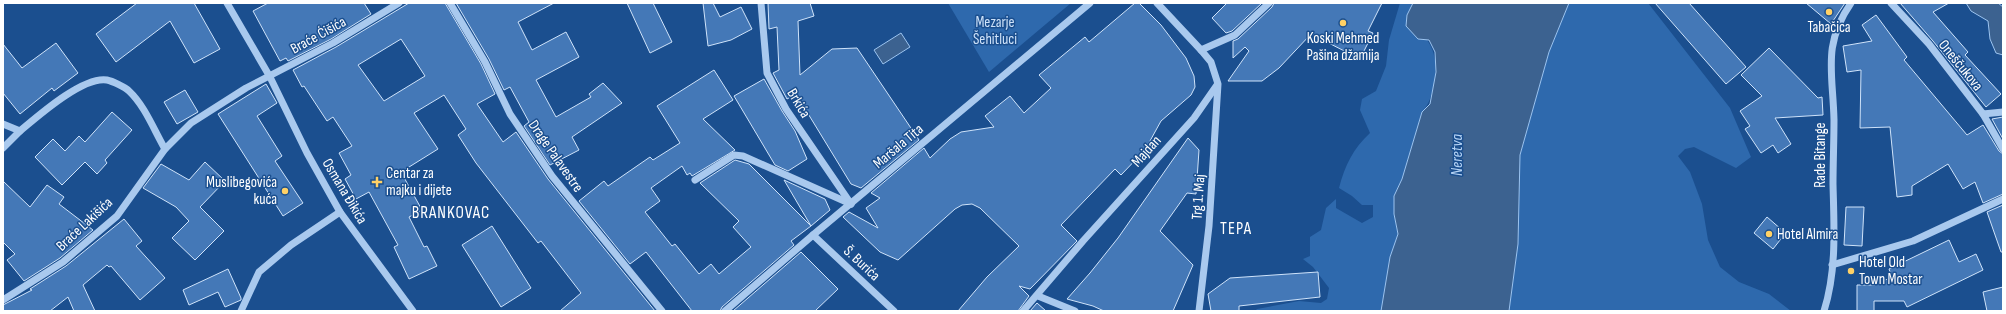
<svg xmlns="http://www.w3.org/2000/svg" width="2006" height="314" viewBox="0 0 2006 314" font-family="'Sofia Sans Condensed',sans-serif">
	<rect width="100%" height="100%" fill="#1b4f8f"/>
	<g fill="#2e69ad">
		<polygon points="948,3 1071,3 989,72"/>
		<path d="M 1400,3 L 1413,3 L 1407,15 C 1428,40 1440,49 1434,84 C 1431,96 1430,103 1422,112 L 1402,179 L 1394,196 L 1394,214 L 1398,234 L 1390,257 L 1381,311 L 1255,311 L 1257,309 L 1299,301 L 1321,303 L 1327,299 L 1329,288 L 1313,267 L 1303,259 L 1310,256 L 1310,237 L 1321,230 L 1326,208 L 1336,199 L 1336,208 L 1362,223 L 1373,217 L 1373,205 L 1362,205 L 1352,196 L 1339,188 C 1345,165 1353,149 1370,133 L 1360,110 L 1362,99 L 1376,91 L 1386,66 L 1389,40 Z"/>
		<polygon points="1569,3 1648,3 1730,108 1751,157 1736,168 1694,147 1685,149 1678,156 1690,172 1702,204 1708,240 1720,267 1739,282 1769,294 1791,311 1509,311 1518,244 1520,155 1549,52"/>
	</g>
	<g fill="#3c6290" stroke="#9cc4f0">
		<polygon points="1413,3 1569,3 1549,52 1520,155 1518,244 1509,311 1381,311 1390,257 1398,234 1394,214 1394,196 1402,179 1422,112 1430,104 1436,72 1435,52 1429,40 1418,39 1406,26 1407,15"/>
		<polygon points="1966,3 1998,3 2003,7 2003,55 1996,53 1990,39 1988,21 1971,11"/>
		<polygon points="901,33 910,47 883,64 874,50"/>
	</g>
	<g fill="#4478b7" stroke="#cfe3fa" fill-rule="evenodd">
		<polygon points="137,3 194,3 220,49 194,63 170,21 116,62 96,34"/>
		<polygon points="268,3 364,3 371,14 331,39 288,61 286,58 280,61 253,11"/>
		<path d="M 409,3 L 445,3 L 481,64 L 495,94 L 477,104 L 503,142 L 516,132 L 548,179 L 655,311 L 560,311 L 581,293 L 541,241 L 538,243 L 476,163 L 458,135 L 466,129 L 444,95 L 414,113 L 438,149 L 401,172 L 422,210 L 409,217 L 424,247 L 427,246 L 437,266 L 409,279 L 394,247 L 398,245 L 369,192 L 356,199 L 345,179 L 351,175 L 339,153 L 352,146 L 333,117 L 327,121 L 304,86 L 302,87 L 293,70 L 336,47 ZM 401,39 L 425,76 L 384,101 L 358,65 Z"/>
		<polygon points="456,3 554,3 518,22 532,50 566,32 579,57 536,80 556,117 591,97 589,94 603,83 622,103 572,137 579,150 550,165 524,126 529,122 510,87 504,90 489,59"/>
		<polygon points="627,3 653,3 672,42 650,53"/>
		<polygon points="703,3 713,3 720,17 741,7 752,29 731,40 708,46"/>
		<polygon points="768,3 810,3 814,16 798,21 800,75 832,49 857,48 919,140 861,188 851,184 796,94 787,99 773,73 779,70 777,27 769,29"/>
		<polygon points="1135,3 1139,3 1161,25 1186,58 1194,76 1195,87 1191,95 1161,121 1145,150 1121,175 1115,169 1061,225 1077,241 1030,289 1019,286 1029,296 1018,311 958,311 987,277 1019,246 980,208 972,204 962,205 955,209 898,260 880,252 843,217 849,212 878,228 866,208 880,198 871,193 924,148 930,158 950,139 961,132 994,127 985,116 1010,96 1024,113 1051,88 1039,75 1085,37 1089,42"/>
		<polygon points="1227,3 1262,3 1232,31 1226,33 1212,18"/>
		<polygon points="1274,3 1382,3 1368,31 1373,33 1360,59 1311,34 1279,68 1262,81 1228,81 1249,51 1245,47 1233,58 1233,41 1238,39 1272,7"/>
		<polygon points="1655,3 1689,3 1746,67 1726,84"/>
		<polygon points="1806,3 1845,3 1831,24"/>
		<polygon points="1900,3 1949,3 1933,12 1968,52 1965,55 2001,94 1986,107 1933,41"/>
		<polygon points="1876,15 1907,57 1904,60 1967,135 1983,125 1999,151 2003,154 2003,194 1983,203 1975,182 1963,189 1948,164 1912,186 1912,195 1897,197 1890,127 1860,128 1861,70 1847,72 1843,46 1872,41 1862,25"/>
		<polygon points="56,43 78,73 54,91 52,88 20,114 3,93 3,44 22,68"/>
		<polygon points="1769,48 1818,98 1822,97 1823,115 1775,118 1791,144 1778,153 1773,145 1761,153 1745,129 1750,126 1740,111 1762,96 1741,75"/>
		<polygon points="714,70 733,100 703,119 735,150 692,176 690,173 687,175 682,166 651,188 660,201 645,212 672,246 675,244 699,274 711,264 719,274 751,247 733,227 739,221 700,183 735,160 749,164 811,226 791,241 794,245 722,307 720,311 692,311 646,252 630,264 579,201 604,181 608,186 650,157 653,160 680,143 657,106"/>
		<polygon points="764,79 782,111 795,131 807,159 788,171 775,165 734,96"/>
		<polygon points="266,84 277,103 257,116 282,156 275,161 303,203 283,216 218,114"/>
		<polygon points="185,90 198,112 177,124 164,102"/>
		<polygon points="112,112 132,130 105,160 107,163 97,174 85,162 62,185 35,157 53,139 65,151 79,136 85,142"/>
		<polygon points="2003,117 2003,139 1992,119"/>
		<polygon points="1188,138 1199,150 1196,194 1187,193 1160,231 1193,265 1173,311 1104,311 1093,306 1067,299 1090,273 1118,238"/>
		<polygon points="205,162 225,181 200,207 224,231 195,260 172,238 189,221 176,207 143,188 161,164 189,180"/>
		<polygon points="784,180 825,199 830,210 811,226"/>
		<polygon points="3,181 30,207 47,185 64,197 59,204 93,230 60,258 24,281 7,260 15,254 3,242"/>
		<polygon points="2003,205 2003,252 2001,252 1987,212"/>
		<polygon points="1846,207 1864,207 1862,246 1844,245"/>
		<polygon points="1767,217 1782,230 1781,232 1784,235 1773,249 1754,233"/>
		<polygon points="124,219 142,241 136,246 165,278 140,300 111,266 109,267 107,265 83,285 95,311 74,311 68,297 50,311 3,311 3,305 32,290 30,289 66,266"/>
		<polygon points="492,226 531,288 501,307 462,245"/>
		<polygon points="1949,240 1959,262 1976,254 1983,270 1907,307 1904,301 1874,301 1874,311 1857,311 1857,285 1874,285 1892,277 1889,269"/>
		<polygon points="801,252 838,289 815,311 733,311"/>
		<polygon points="228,269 241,298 241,300 225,307 218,292 189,305 183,290"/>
		<polygon points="1318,272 1320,297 1239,306 1239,311 1211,311 1208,294 1230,278"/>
		<polygon points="2003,287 2003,311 1987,311 1983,292"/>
		<polygon points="1037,303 1046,311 1030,311"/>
	</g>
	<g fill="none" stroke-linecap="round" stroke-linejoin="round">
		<g stroke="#a9c9ee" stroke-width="7">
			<polyline points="227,3 270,77 307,153 340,212 413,311"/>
			<polyline points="450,3 485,62 510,114 552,176 662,311"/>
			<polyline points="761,3 767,73 786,109 851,204"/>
			<polyline points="1157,3 1201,50 1211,62 1218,84 1209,226 1199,311"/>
			<polyline points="1891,3 1929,44 1983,114 2003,149"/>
			<polyline points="1201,50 1235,35 1269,3"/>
			<polyline points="1983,114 2003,112"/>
			<path d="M 3,124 L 20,131 C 38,116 83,76 107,80 C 112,81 125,87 129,91 C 145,106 154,130 165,149"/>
			<polyline points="3,148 20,131"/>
			<polyline points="695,180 734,155 743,156 851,204"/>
			<polyline points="813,235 894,311"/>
			<polyline points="1832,265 1913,241 2003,199"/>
			<polyline points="1038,296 1075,311"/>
			<polyline points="3,300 63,262 117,216 165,149 191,123 246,88 333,43 399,3"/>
			<polyline points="241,311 259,272 291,245 340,212"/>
			<polyline points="725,311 813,235 1090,3"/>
			<polyline points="1023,311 1083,241 1194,118 1217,85"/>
			<path d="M 1824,311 C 1837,270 1834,226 1833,184 C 1833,163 1834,141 1834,120 C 1833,73 1822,45 1851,3"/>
		</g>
	</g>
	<g fill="#ffd166" stroke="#1b4f8f" stroke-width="1.5">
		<circle cx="1829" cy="12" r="4"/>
		<circle cx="1343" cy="23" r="4"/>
		<path d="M375 176h4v4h4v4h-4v4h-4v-4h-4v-4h4z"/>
		<circle cx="285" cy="191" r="4"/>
		<circle cx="1769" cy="234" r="4"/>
		<circle cx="1851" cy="271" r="4"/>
	</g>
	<g text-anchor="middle" stroke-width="3" stroke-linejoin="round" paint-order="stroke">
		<g font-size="15" fill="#cfe3fa" stroke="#1b4f8f">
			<text x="995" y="27">Mezarje<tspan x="995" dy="17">Šehitluci</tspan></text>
		</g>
		<g font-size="15" fill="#fff" stroke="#1b4f8f" text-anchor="start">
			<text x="1829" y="32" text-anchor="middle">Tabačica</text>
			<text x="1343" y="43" text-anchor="middle">Koski Mehmed<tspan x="1343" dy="17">Pašina džamija</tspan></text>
			<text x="386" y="178">Centar za<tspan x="386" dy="17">majku i dijete</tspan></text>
			<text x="277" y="187" text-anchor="end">Muslibegovića<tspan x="277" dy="17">kuća</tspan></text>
			<text x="1777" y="239">Hotel Almira</text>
			<text x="1859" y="267">Hotel Old<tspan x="1859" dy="17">Town Mostar</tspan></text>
		</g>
		<g font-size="15" fill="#fff" stroke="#1b4f8f">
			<text transform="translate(318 35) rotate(-29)" y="5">Braće Ćišića</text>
			<text transform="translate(1961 65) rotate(51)" y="5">Oneščukova</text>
			<text transform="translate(799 103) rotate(59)" y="5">Brkića</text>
			<text transform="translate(898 146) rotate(-40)" y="5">Maršala Tita</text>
			<text transform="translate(1146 151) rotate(-48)" y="5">Majdan</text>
			<text transform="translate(1820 155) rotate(-90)" y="5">Rade Bitange</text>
			<text transform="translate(556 156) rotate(55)" y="5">Drage Palavestre</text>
			<text transform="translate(345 191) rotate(59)" y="5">Osmana Đikića</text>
			<text transform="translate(1198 197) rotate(-86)" y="5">Trg 1. Maj</text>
			<text transform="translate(84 224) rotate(-43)" y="5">Braće Lakišića</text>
			<text transform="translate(862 263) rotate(43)" y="5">Š. Burića</text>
		</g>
		<g font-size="16" font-style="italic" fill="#b5d3f5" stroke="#1b4f8f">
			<text transform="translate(1456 155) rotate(-90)" y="6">Neretva</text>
		</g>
		<g font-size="17" letter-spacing="1" fill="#fff" stroke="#1b4f8f">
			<text x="451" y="218">BRANKOVAC</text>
			<text x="1236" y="234">TEPA</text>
		</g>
	</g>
	<rect width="2006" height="314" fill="none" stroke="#ffffff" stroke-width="8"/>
</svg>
